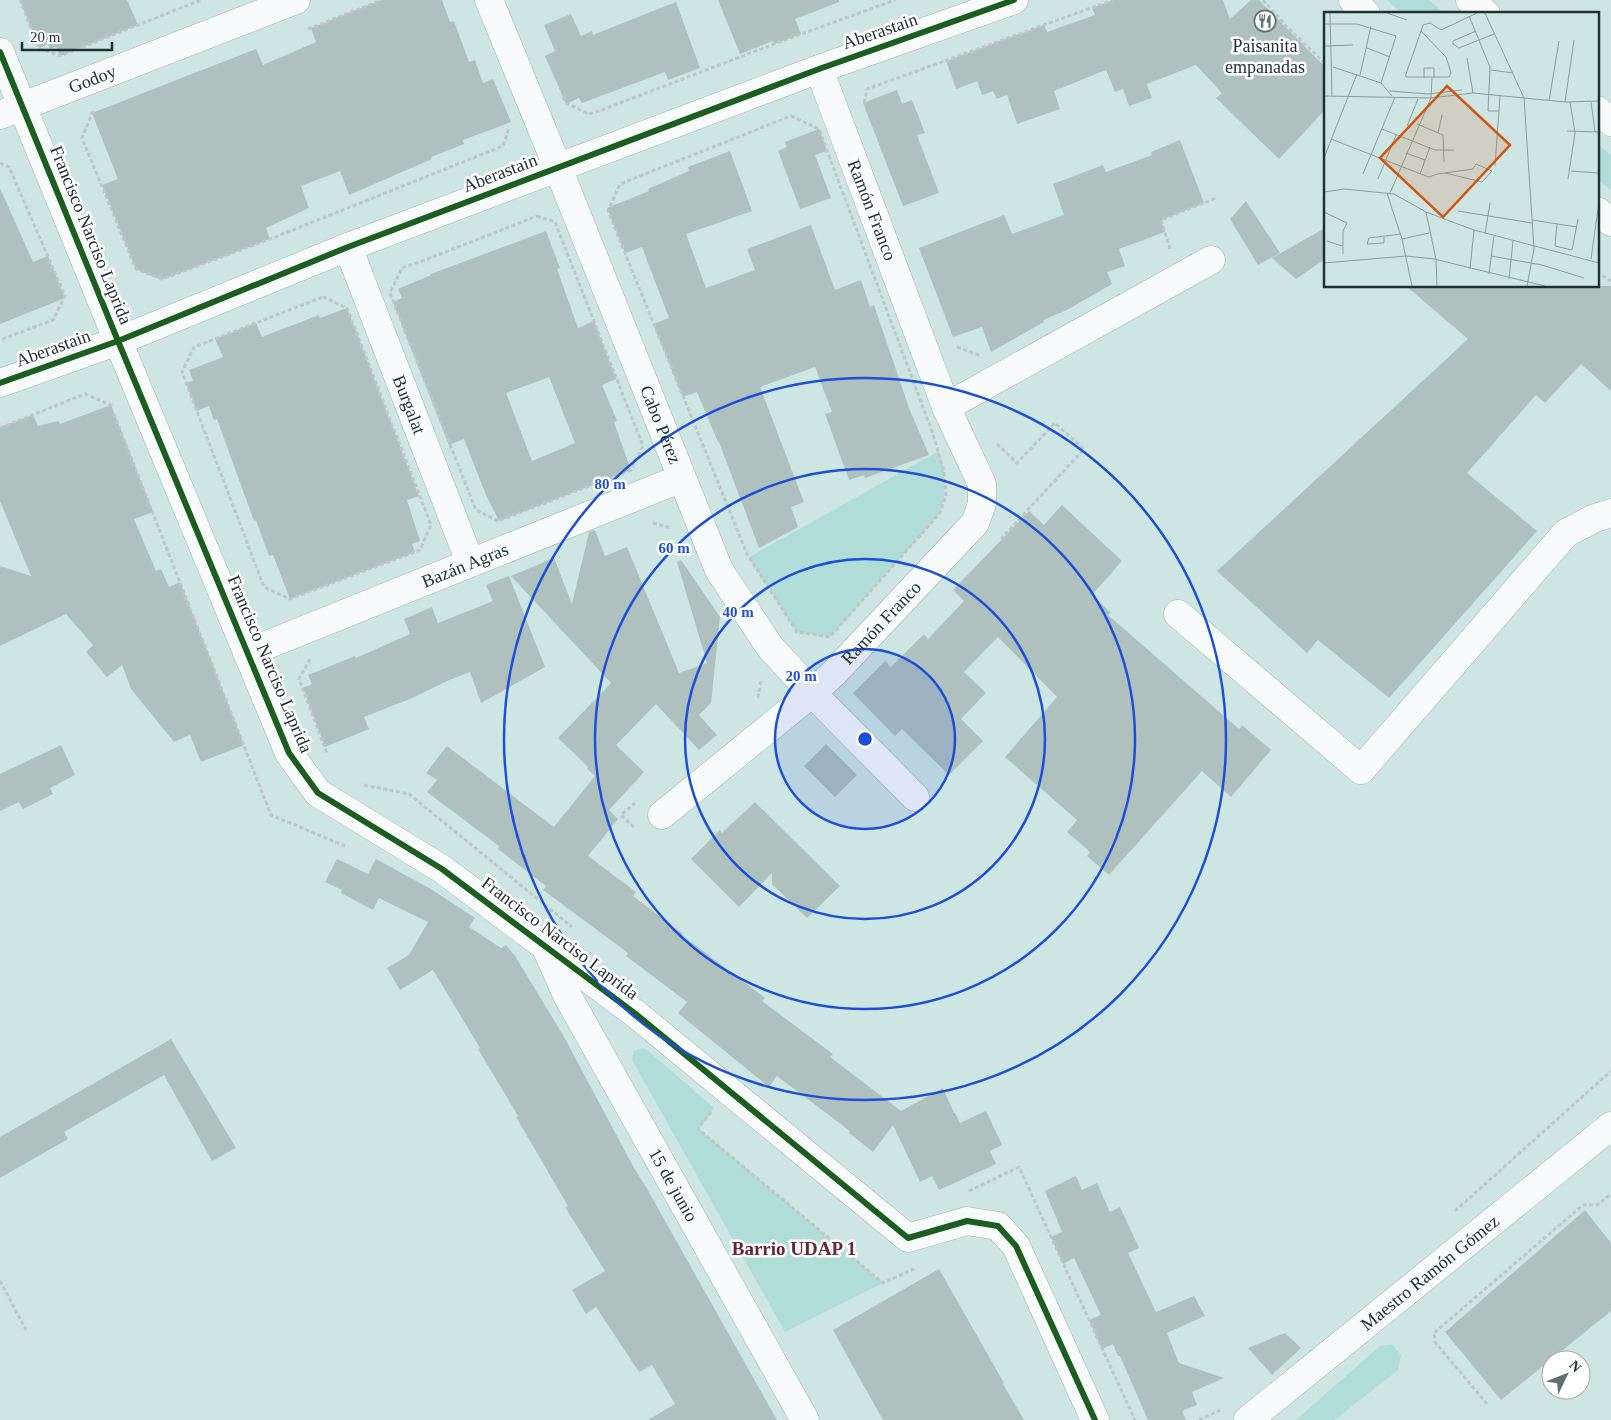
<svg xmlns="http://www.w3.org/2000/svg" width="1611" height="1420" viewBox="0 0 1611 1420" font-family="'Times New Roman',serif">
	<rect width="100%" height="100%" fill="#cee6e3"/>
	<g fill="#b0ddd7">
		<polygon points="1387,0 1429,0 1445,14 1402,14"/>
		<polygon points="1597,143 1611,155 1611,190 1597,179"/>
		<path d="M 939,451 C 945,476 948,488 940,513 L 830,637 L 797,632 L 749,557 Z"/>
		<polygon points="641,1048 646,1049 714,1108 699,1129 883,1283 785,1332 632,1060 633,1052"/>
		<polygon points="1392,1344 1401,1355 1398,1370 1335,1420 1296,1420 1380,1346"/>
	</g>
	<g fill="#aec1bf" fill-rule="evenodd">
		<polygon points="20,0 127,0 138,25 60,56 56,47 50,49 48,44 39,48"/>
		<polygon points="381,0 442,0 450,22 454,21 469,62 475,60 483,83 493,79 511,122 463,140 464,144 431,157 432,159 349,195 340,171 301,186 309,208 266,228 270,239 161,280 136,269 102,185 118,179 92,113 256,49 263,65 316,42 311,28"/>
		<polygon points="718,0 839,0 839,2 795,19 801,34 774,44 773,41 740,54"/>
		<polygon points="1113,0 1223,0 1230,19 1251,0 1259,0 1325,67 1325,110 1279,159 1216,98 1222,93 1196,65 1147,84 1152,98 1129,106 1123,89 1115,92 1106,70 1054,91 1060,109 1017,124 1007,95 997,99 993,91 982,95 977,81 956,89 946,61 1044,25 1047,32 1095,15 1092,8"/>
		<polygon points="676,2 700,68 668,80 665,72 582,103 579,98 566,104 545,56 555,51 544,25 571,14 581,36 592,31 593,35"/>
		<polygon points="897,90 902,104 912,100 925,133 917,135 939,193 903,206 863,103"/>
		<polygon points="819,129 827,151 815,155 831,198 800,209 778,151 787,147 785,142"/>
		<polygon points="1180,140 1204,203 1161,220 1165,232 1119,249 1125,266 1107,272 1112,284 1067,310 1043,320 1044,322 991,352 982,327 953,337 919,248 1004,215 1012,234 1064,215 1053,184 1103,165 1106,172 1152,155 1151,152"/>
		<polygon points="730,151 752,211 686,234 706,288 755,270 747,249 811,225 835,290 861,280 870,307 874,305 909,408 929,455 865,478 864,475 849,480 825,414 832,412 815,367 760,387 804,502 791,507 798,527 759,548 719,442 718,442 697,392 683,397 653,324 669,318 642,247 625,253 607,208 649,191 648,189 689,171 688,167"/>
		<polygon points="0,188 33,262 48,256 65,298 0,324"/>
		<polygon points="1246,201 1280,253 1258,265 1230,219"/>
		<polygon points="1325,228 1325,259 1296,279 1272,258"/>
		<path d="M 546,231 L 560,268 L 557,269 L 578,328 L 594,321 L 616,379 L 602,385 L 617,421 L 614,422 L 631,470 L 499,521 L 486,495 L 464,439 L 449,445 L 393,302 L 402,298 L 398,289 L 431,275 L 431,274 ZM 549,377 L 575,443 L 532,461 L 506,393 Z"/>
		<polygon points="1406,286 1611,286 1611,391 1581,364 1545,403 1536,395 1467,473 1537,531 1389,698 1318,640 1307,653 1217,571 1468,339"/>
		<polygon points="347,308 419,496 407,500 420,541 412,544 415,552 290,599 273,555 269,556 256,520 254,521 217,419 214,420 209,406 197,411 186,383 193,381 189,370 223,357 215,339 256,323 262,337 319,315 320,318"/>
		<polygon points="111,405 153,512 134,519 156,571 161,569 169,587 180,582 244,745 201,762 190,735 174,742 131,689 122,665 107,677 86,652 93,645 66,614 0,646 0,566 31,576 0,501 0,427 33,415 38,426 58,421 60,424"/>
		<polygon points="1062,505 1122,561 1092,595 1111,613 1108,615 1239,729 1242,725 1271,750 1231,797 1202,771 1109,875 1087,856 1090,852 1067,832 1077,820 1005,757 1057,697 998,637 964,672 986,693 961,719 983,741 949,775 902,729 895,736 853,693 885,661 891,667 924,634 928,639 964,601 953,590 1029,511 1044,525"/>
		<polygon points="595,530 605,556 627,547 679,673 707,663 677,562 681,560 720,617 711,703 699,715 717,735 699,750 656,704 616,745 644,772 609,810 618,819 588,856 636,892 633,896 683,934 682,935 765,998 762,1001 833,1054 830,1057 901,1111 943,1088 954,1113 955,1113 960,1123 986,1111 1002,1145 990,1151 996,1164 939,1190 932,1176 920,1182 893,1125 873,1152 849,1133 850,1131 777,1076 769,1087 678,1013 687,1002 626,956 628,953 543,890 546,886 498,849 499,846 427,792 437,780 426,773 447,746 554,827 595,776 587,769 588,767 558,738 611,683 511,576 554,558 572,604 589,532"/>
		<polygon points="509,576 545,667 481,703 470,672 447,681 410,699 364,717 369,729 325,747 303,688 312,684 308,675 355,656 356,658 410,634 404,619 432,607 438,623 493,601 486,585"/>
		<polygon points="826,744 857,775 835,797 804,766"/>
		<polygon points="61,745 75,775 50,788 53,794 23,809 19,802 0,811 0,774"/>
		<polygon points="755,802 840,886 807,918 772,884 772,873 739,907 691,859 720,830 722,833"/>
		<polygon points="337,859 368,874 376,859 431,889 475,918 469,927 501,948 506,945 515,956 563,1035 634,1168 646,1187 777,1420 648,1420 675,1404 652,1365 639,1372 596,1307 586,1314 572,1290 605,1271 565,1207 568,1206 516,1117 518,1116 478,1049 480,1048 433,970 400,990 387,968 409,955 428,922 379,898 373,910 341,893 342,890 325,882"/>
		<polygon points="171,1039 236,1148 212,1161 164,1075 64,1132 68,1139 0,1178 0,1137"/>
		<polygon points="1076,1176 1082,1190 1097,1183 1110,1212 1120,1207 1139,1248 1128,1253 1156,1312 1194,1296 1205,1316 1167,1333 1179,1363 1224,1378 1192,1392 1197,1405 1182,1411 1186,1420 1148,1420 1120,1356 1118,1356 1113,1344 1102,1349 1089,1320 1101,1315 1074,1258 1063,1264 1051,1237 1062,1232 1045,1191"/>
		<polygon points="1585,1210 1611,1243 1611,1311 1501,1400 1445,1332"/>
		<polygon points="939,1269 1004,1383 1003,1384 1024,1420 883,1420 861,1381 833,1330"/>
		<polygon points="1285,1333 1301,1348 1272,1375 1248,1348"/>
	</g>
	<g fill="none" stroke-linecap="round" stroke-linejoin="round">
		<g stroke="#a1b3b2" stroke-width="29">
			<g id="minor">
				<path id="s1" d="M 489,0 L 558,168 L 719,570 L 770,647 L 812,693 L 915,797"/>
				<polyline points="1470,0 1486,14"/>
				<polyline points="0,52 118,341 289,753 318,793 442,869 637,1015 908,1238 967,1221 998,1226 1016,1246 1095,1420"/>
				<polyline points="1597,110 1611,122"/>
				<path id="s2" d="M 0,115 L 296,0"/>
				<path id="s3" d="M 348,247 L 470,562"/>
				<polyline points="0,383 118,341 348,247 819,69 1014,0"/>
				<polyline points="946,407 1211,260"/>
				<polyline points="1178,614 1361,770 1566,533 1595,518 1611,513"/>
				<path id="s4" d="M 247,653 L 682,478"/>
				<path id="s5" d="M 662,815 L 812,693 L 834,673 L 975,523 L 982,504 L 982,484 L 946,407 L 819,69"/>
				<path id="s6" d="M 546,948 L 568,997 L 805,1420"/>
				<path id="s7" d="M 1248,1420 L 1611,1126"/>
			</g>
		</g>
		<g stroke="#a1b3b2" stroke-width="29">
			<g id="major">
				<polyline points="1353,0 1366,14"/>
				<polyline points="1597,211 1611,222"/>
			</g>
		</g>
		<g stroke="#bec7c5" stroke-width="3" stroke-dasharray="4 2.5" stroke-linecap="butt">
			<polyline points="20,0 39,48 60,56 201,0"/>
			<polyline points="1263,0 1287,27 1325,63"/>
			<polyline points="308,29 382,0"/>
			<polyline points="563,97 566,103 589,114 599,111 774,44 895,0"/>
			<polyline points="864,103 867,89 1113,0"/>
			<polyline points="94,112 92,113 82,138 136,269 162,279 270,239 503,146 509,128"/>
			<polygon points="791,116 819,129 933,434 944,472 946,496 940,513 830,637 797,632 747,554 608,211 620,184"/>
			<polyline points="0,163 9,167 65,296 53,320 0,340"/>
			<polygon points="537,216 555,222 643,446 631,470 498,521 476,510 390,293 402,268 425,260"/>
			<polyline points="1170,249 1161,220 1216,198"/>
			<polyline points="1597,272 1611,281"/>
			<polygon points="323,297 347,308 431,525 420,550 290,599 264,587 182,372 194,347"/>
			<polyline points="957,347 979,355"/>
			<polyline points="114,414 271,815 345,846"/>
			<polyline points="0,428 85,394 111,405 112,408"/>
			<polyline points="997,444 1017,463 1055,423 1084,449 1001,539"/>
			<polyline points="653,523 671,528"/>
			<polyline points="310,659 299,679 327,753"/>
			<polyline points="758,698 761,680"/>
			<polyline points="364,785 409,794 572,927"/>
			<polyline points="634,827 621,815 635,803"/>
			<polyline points="711,1112 698,1129 883,1283 916,1268"/>
			<polyline points="969,1191 1019,1167 1135,1420"/>
			<polyline points="1455,1211 1611,1071"/>
			<polyline points="0,1281 26,1330"/>
			<polyline points="1487,1404 1435,1342 1434,1333 1583,1205 1597,1205 1611,1194"/>
			<polyline points="1199,1420 1221,1410"/>
		</g>
		<use href="#minor" stroke="#f8fbfb" stroke-width="28"/>
		<use href="#major" stroke="#f8fbfb" stroke-width="28"/>
		<g stroke="#fff" stroke-width="9">
			<g id="cycleway">
				<polyline points="0,52 118,341 289,753 318,793 442,869 637,1015 908,1238 967,1221 998,1226 1016,1246 1095,1420"/>
				<polyline points="0,383 118,341 348,247 819,69 1014,0"/>
			</g>
		</g>
		<use href="#cycleway" stroke="#1b5e20" stroke-width="6"/>
	</g>
	<circle cx="865" cy="739" r="90" fill="#1d4ed8" fill-opacity=".12"/>
	<g fill="none" stroke="#1d4ed8" stroke-width="2.5">
		<circle cx="865" cy="739" r="90"/>
		<circle cx="865" cy="739" r="180"/>
		<circle cx="865" cy="739" r="270"/>
		<circle cx="865" cy="739" r="361"/>
	</g>
	<defs>
		<g id="restaurant-ring" transform="scale(1.125)"><circle r="9.5" fill="#fff" stroke="#5d716f" stroke-width="1.5"/><path d="M-5-6h1v4h1v-4h1v4h1v-4h1v5L-1.5 .5V6h-2V.5L-5-1ZM5-6V6H3V1.5H1.5Q1.5-4 5-6Z" fill="#5d716f"/></g>
	</defs>
	<g fill-rule="evenodd">
		<use href="#restaurant-ring" x="1265" y="21"/>
	</g>
	<g text-anchor="middle" stroke-width="5" stroke-linejoin="round" paint-order="stroke">
		<g font-size="18" fill="#203230" stroke="#fff">
			<text transform="translate(880 31) rotate(-19)" y="6">Aberastain</text>
			<text dy="6" stroke="none"><textPath href="#s2" startOffset="99">Godoy</textPath></text>
			<text transform="translate(500 173) rotate(-21)" y="6">Aberastain</text>
			<text transform="translate(872 210) rotate(69)" y="6">Ramón Franco</text>
			<text transform="translate(91 235) rotate(68)" y="6">Francisco Narciso Laprida</text>
			<text transform="translate(53 348) rotate(-20)" y="6">Aberastain</text>
			<text dy="6" stroke="none"><textPath href="#s3" startOffset="169">Burgalat</textPath></text>
			<text dy="6" stroke="none"><textPath href="#s1" startOffset="458">Cabo Pérez</textPath></text>
			<text dy="6" stroke="none"><textPath href="#s4" startOffset="235">Bazán Agras</textPath></text>
			<text dy="6" stroke="none"><textPath href="#s5" startOffset="292">Ramón Franco</textPath></text>
			<text transform="translate(270 664) rotate(67)" y="6">Francisco Narciso Laprida</text>
			<text transform="translate(560 938) rotate(37)" y="6">Francisco Narciso Laprida</text>
			<text dy="6" stroke="none"><textPath href="#s6" startOffset="269">15 de junio</textPath></text>
			<text dy="6" stroke="none"><textPath href="#s7" startOffset="234">Maestro Ramón Gómez</textPath></text>
		</g>
		<g font-size="18" fill="#203230" stroke="#fff">
			<text x="1265" y="52">Paisanita<tspan x="1265" dy="21">empanadas</tspan></text>
		</g>
		<g font-size="19" font-weight="bold" fill="#6a2539" stroke="#fff">
			<text x="794" y="1255">Barrio UDAP 1</text>
		</g>
	</g>
	<g transform="translate(1324 12)">
		<rect width="275" height="275" fill="#cee6e3"/>
		<path fill="none" stroke="#889e9b" stroke-width="1" d="M 6,1 L 8,84M 63,1 L 83,8M 161,1 L 200,86 L 210,237 L 203,274M 145,4 L 166,55 L 164,99 L 175,99M 0,12 L 33,12 L 72,24 L 57,71M 97,19 L 122,45 L 127,61 L 125,65 L 82,65 L 82,62 L 97,19 L 99,13 L 106,11 L 117,18 L 153,1M 152,19 L 129,29 L 129,32 L 135,36 L 170,22M 0,34 L 29,33M 43,36 L 66,45M 143,46 L 149,81M 9,55 L 57,71 L 68,84M 167,58 L 189,61M 36,63 L 47,14M 100,66 L 100,56 L 110,56 L 110,66M 66,79 L 104,82 L 138,78M 0,84 L 107,86 L 149,81 L 241,90 L 275,89M 225,89 L 235,29M 241,90 L 250,28M 267,90 L 271,120M 93,112 L 119,123 L 120,150M 83,114 L 94,87M 58,117 L 111,138 L 130,138M 243,119 L 275,120M 114,121 L 118,103M 7,127 L 102,164 L 105,165 L 113,162 L 121,161 L 149,157 L 152,152 L 168,159 L 158,170 L 121,161M 82,141 L 101,148M 0,146 L 33,62M 171,154 L 176,84M 247,159 L 275,161M 39,162 L 71,85M 96,162 L 106,135M 54,167 L 72,123M 244,167 L 251,121 L 246,90M 0,180 L 20,177 L 70,182 L 102,200 L 150,218 L 275,251M 63,181 L 78,227 L 88,274M 66,181 L 107,86 L 108,66M 134,199 L 208,211M 0,200 L 23,211 L 19,219 L 19,242M 102,200 L 112,247 L 113,274M 208,208 L 253,215M 233,212 L 231,234 L 248,238 L 254,207M 161,222 L 166,191M 60,225 L 60,231 L 43,232 L 45,226 L 77,222M 78,227 L 105,221M 3,229 L 18,234M 167,244 L 218,253 L 260,266M 267,247 L 275,190M 0,251 L 82,244 L 110,247 L 221,274M 146,257 L 150,218M 165,262 L 170,224M 185,267 L 189,229"/>
		<path fill="#d45510" fill-opacity="0.15" stroke="#d45510" stroke-width="2.5" d="M 123,74 L 186,133 L 119,205 L 56,146 Z"/>
		<rect width="275" height="275" fill="none" stroke="#203230" stroke-width="2.5"/>
	</g>
	<circle cx="865" cy="739" r="8" fill="#1d4ed8" stroke="#fff" stroke-width="2.5"/>
	<g font-size="15" text-anchor="middle" font-weight="bold" fill="#1d4ed8" stroke="#fff" stroke-width="5" stroke-linejoin="round" paint-order="stroke">
		<text x="610" y="489">80 m</text>
		<text x="674" y="553">60 m</text>
		<text x="738" y="617">40 m</text>
		<text x="801" y="681">20 m</text>
	</g>
	<g transform="translate(1566 1375) rotate(47)"><circle r="24" fill="#ffffff" stroke="#a6adac"/>
	<path d="M0-4L9 19L0 12L-9 19Z" fill="#5d716f"/>
	<text y="-8" font-size="14" font-weight="bold" text-anchor="middle" fill="#203230">N</text>
	</g>
	<path d="M22 42v8h90v-8" fill="none" stroke="#203230" stroke-width="2.5"/>
	<text x="30" y="42" font-size="15" fill="#203230" stroke="#ffffff" stroke-width="4" paint-order="stroke">20 m</text>
</svg>
